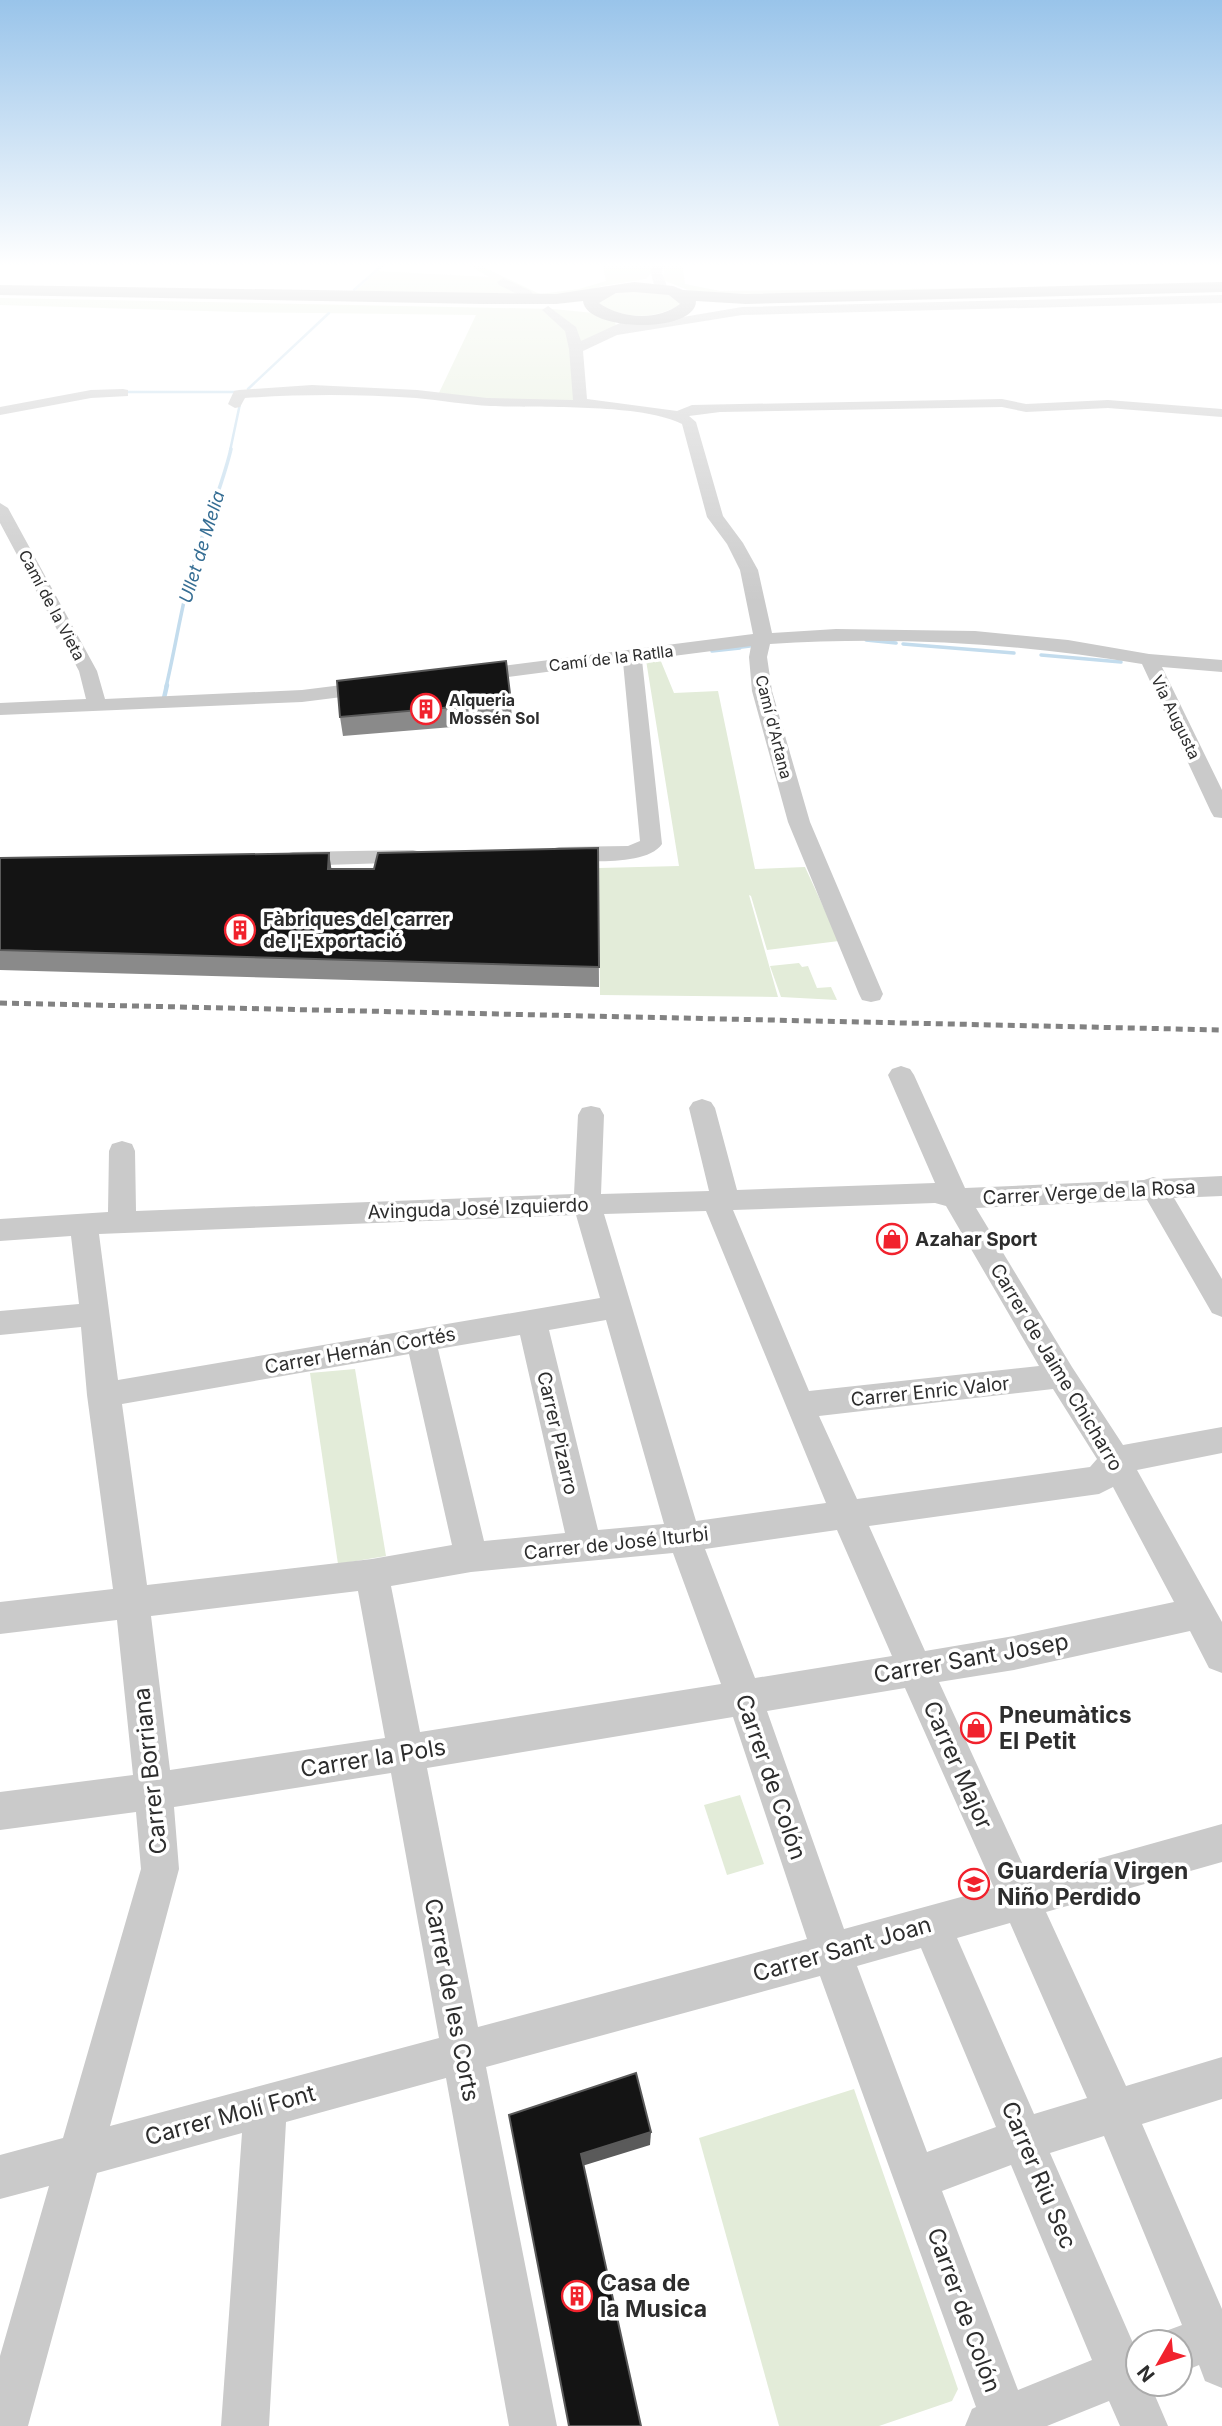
<svg xmlns="http://www.w3.org/2000/svg" width="1222" height="2426" viewBox="0 0 1222 2426" font-family="Inter,sans-serif">
	<rect width="100%" height="100%" fill="#fff"/>
	<g fill="#e3ecd9">
		<polygon points="463,262 473,262 540,294 579,289 606,281 602,262 654,262 652,272 646,279 602,286 575,294 643,281 576,296 354,292 378,271 489,277"/>
		<polygon points="664,262 682,262 685,284 720,291 996,288 753,294 693,292 663,280"/>
		<path d="M 624,290 L 671,294 L 681,305 C 649,320 633,318 600,307 L 598,300 Z"/>
		<polygon points="0,298 553,309 594,313 615,322 616,326 578,345 569,330 578,404 486,401 438,395 476,315 239,312 0,305"/>
		<polygon points="660,659 674,693 718,691 755,869 805,867 839,941 767,950 751,896 749,895 778,997 600,995 599,868 679,866 646,660"/>
		<polygon points="799,963 802,967 808,966 817,988 831,987 837,1000 781,997 770,966"/>
		<polygon points="355,1369 386,1556 338,1564 310,1373"/>
		<polygon points="740,1795 764,1864 727,1875 704,1805"/>
		<polygon points="854,2089 958,2389 952,2401 879,2426 779,2426 699,2138"/>
	</g>
	<g fill="none" stroke-linecap="round" stroke-linejoin="round">
		<g stroke="#c3dced" stroke-width="2.5">
			<polyline points="354,290 386,262"/>
			<polyline points="248,389 329,313"/>
			<polyline points="123,392 237,392"/>
			<polyline points="230,451 241,399"/>
		</g>
		<g stroke="#c3dced" stroke-width="3.5">
			<polyline points="866,640 896,643"/>
			<polyline points="903,644 1014,653"/>
			<polyline points="742,647 750,646"/>
			<polyline points="712,651 740,648"/>
			<polyline points="1041,655 1121,662"/>
			<path d="M 166,687 C 176,645 182,602 194,561 C 206,523 222,487 231,449"/>
		</g>
		<polyline stroke="#c3dced" stroke-width="4.5" points="164,698 167,685"/>
		<g fill="#cacaca" fill-rule="evenodd">
			<path d="M 652,262 L 664,262 L 662,273 L 668,289 L 666,292 L 658,292 C 652,282 650,273 652,262 Z"/>
			<polygon points="503,278 531,291 533,294 531,297 523,297 499,285 497,282"/>
			<path d="M 1222,295 L 1222,303 L 742,315 L 617,335 L 583,351 L 587,399 L 677,411 L 692,405 L 1002,399 L 1026,404 L 1108,400 L 1222,409 L 1222,417 L 1108,408 L 1026,412 L 1002,407 L 720,412 L 689,416 L 696,422 L 723,516 L 743,543 L 758,570 L 772,633 L 836,629 L 975,631 L 1068,640 L 1149,654 L 1222,660 L 1222,672 L 1162,667 L 1222,790 L 1222,818 L 1214,817 L 1211,812 L 1142,664 C 1018,643 895,636 770,644 L 767,657 L 772,691 L 810,822 L 883,994 L 880,1000 L 871,1002 L 862,1000 L 859,994 L 788,822 L 752,691 L 749,657 L 751,646 L 642,660 L 662,844 C 646,867 585,860 559,861 L 551,859 L 548,854 L 551,849 L 559,847 L 628,846 L 640,841 L 623,662 L 470,682 L 460,676 L 470,670 L 753,634 L 740,570 L 727,544 L 707,517 L 682,424 C 641,403 540,408 491,406 C 466,405 441,400 416,398 C 359,394 302,394 245,398 L 240,407 L 235,408 L 228,404 L 234,391 L 239,390 L 312,385 L 417,390 L 487,398 L 573,400 L 569,349 L 565,331 L 542,310 L 548,306 L 576,327 L 581,341 L 635,316 L 642,320 L 636,325 L 742,307 Z"/>
			<polygon points="123,389 128,390 128,396 91,398 0,415 0,407 91,390"/>
			<polygon points="0,503 8,508 97,671 105,699 302,690 374,681 384,687 374,693 302,702 0,715 0,703 86,699 79,671 0,523"/>
			<polygon points="413,850 421,852 424,857 421,862 293,866 285,864 282,859 285,854 293,852"/>
			<path d="M 901,1066 L 910,1069 L 914,1075 L 965,1188 L 1144,1180 L 1153,1177 L 1160,1179 L 1222,1176 L 1222,1196 L 1174,1198 L 1222,1279 L 1222,1317 L 1212,1313 L 1147,1200 L 976,1208 L 1072,1367 L 1123,1445 L 1222,1427 L 1222,1453 L 1137,1470 L 1222,1622 L 1222,1673 L 1209,1668 L 1190,1631 L 1014,1670 L 939,1682 L 1029,1878 L 1222,1824 L 1222,1862 L 1046,1912 L 1126,2086 L 1222,2057 L 1222,2099 L 1142,2124 L 1222,2309 L 1222,2388 L 1205,2381 L 1199,2365 L 1180,2373 L 1180,2342 L 1159,2342 L 1163,2332 L 1182,2325 L 1104,2136 L 1050,2153 L 1133,2343 L 1138,2341 L 1140,2342 L 1138,2384 L 1150,2384 L 1168,2426 L 1120,2426 L 1109,2401 L 1047,2426 L 965,2426 L 972,2409 L 976,2407 L 820,1976 L 486,2067 L 557,2426 L 509,2426 L 446,2078 L 286,2122 L 269,2426 L 221,2426 L 242,2133 L 97,2173 L 28,2426 L 0,2426 L 0,2356 L 49,2186 L 0,2199 L 0,2155 L 63,2138 L 141,1869 L 136,1812 L 0,1830 L 0,1792 L 133,1775 L 117,1620 L 0,1634 L 0,1602 L 113,1589 L 87,1395 L 81,1327 L 0,1335 L 0,1311 L 79,1304 L 71,1236 L 0,1241 L 0,1219 L 108,1212 L 109,1151 L 112,1144 L 122,1141 L 132,1144 L 135,1151 L 136,1211 L 574,1194 L 578,1115 L 582,1108 L 591,1106 L 600,1108 L 604,1115 L 601,1194 L 709,1191 L 689,1108 L 693,1102 L 702,1099 L 711,1102 L 715,1108 L 737,1190 L 935,1183 L 888,1075 L 892,1069 ZM 935,1203 L 946,1206 L 1039,1366 L 809,1391 L 733,1210 ZM 706,1211 L 826,1503 L 696,1521 L 604,1214 ZM 576,1215 L 600,1298 L 118,1380 L 99,1234 ZM 606,1320 L 664,1524 L 598,1530 L 549,1330 ZM 520,1335 L 565,1533 L 484,1541 L 438,1349 ZM 409,1354 L 452,1545 L 372,1559 L 147,1585 L 122,1404 ZM 1053,1389 L 1097,1459 L 1090,1467 L 857,1499 L 819,1416 ZM 1113,1487 L 1174,1602 L 1014,1636 L 925,1651 L 869,1526 L 1099,1494 ZM 837,1530 L 892,1656 L 755,1678 L 705,1549 ZM 673,1553 L 721,1684 L 420,1732 L 391,1586 L 471,1572 ZM 358,1591 L 385,1738 L 170,1770 L 151,1616 ZM 905,1688 L 994,1888 L 844,1929 L 767,1711 ZM 733,1717 L 807,1939 L 478,2027 L 427,1768 ZM 391,1773 L 439,2038 L 110,2126 L 179,1869 L 174,1807 ZM 1010,1923 L 1087,2098 L 1034,2114 L 957,1938 ZM 921,1948 L 996,2127 L 927,2152 L 857,1966 ZM 1011,2165 L 1092,2360 L 1018,2390 L 942,2191 Z"/>
		</g>
		<path fill="#a5a5a5" fill-rule="evenodd" d="M 634,282 L 673,286 L 683,290 L 746,294 L 1222,282 L 1222,292 L 746,304 L 696,301 C 696,334 586,332 583,301 L 556,304 L 483,304 L 0,295 L 0,285 L 556,294 ZM 634,292 L 669,295 L 680,304 C 658,321 621,319 599,303 L 616,293 Z"/>
		<polyline stroke="#828282" stroke-width="5" stroke-dasharray="7 5" stroke-linecap="butt" points="0,1003 1222,1030"/>
	</g>
	<g fill="#8a8a8a">
		<polygon points="511,702 512,722 343,736 340,717"/>
		<polygon points="598,848 599,987 0,970 0,858 329,853 331,869 374,869"/>
	</g>
	<g fill="#5a5a5a">
		<polygon points="329,853 332,873 328,869"/>
		<polygon points="651,2132 650,2145 582,2166 581,2154"/>
	</g>
	<g fill="#141414" stroke="#5a5a5a" stroke-width="2">
		<polygon points="506,661 511,702 340,717 337,681"/>
		<polygon points="598,848 599,967 0,950 0,858 329,853 328,869 374,869 378,853"/>
		<polygon points="636,2073 651,2132 581,2154 641,2426 569,2426 509,2115"/>
	</g>
	<linearGradient id="sky" x2="0" y2="1"><stop stop-color="#99c4ea"/><stop offset="0.44" stop-color="#fff"/><stop offset="1" stop-color="#fff" stop-opacity="0"/></linearGradient>
	<rect width="1222" height="602" fill="url(#sky)"/>
	<defs>
		<g id="building-ring" transform="scale(1.575)"><circle r="9.5" fill="#fff" stroke="#f1222d" stroke-width="1.5"/><path d="M-4-6H4V6H1V3H-1V6H-4ZM-2.5-4.3h1.7v1.8h-1.7ZM.8-4.3h1.7v1.8H.8ZM-2.5-1h1.7V.8h-1.7ZM.8-1h1.7V.8H.8Z" fill="#f1222d"/></g>
		<g id="shop-ring" transform="scale(1.575)"><circle r="9.5" fill="#fff" stroke="#f1222d" stroke-width="1.5"/><path d="M-5-2.5h2.3a2.7 3.5 0 0 1 5.4 0H5L5.5 6h-11ZM-1.5-2.5h3a1.5 2.3 0 0 0-3 0Z" fill="#f1222d"/></g>
		<g id="school-ring" transform="scale(1.575)"><circle r="9.5" fill="#fff" stroke="#f1222d" stroke-width="1.5"/><path d="M0-5L7-2L0 1L-7-2ZM-4 1L0 2.5L4 1V4Q0 6-4 4Z" fill="#f1222d"/></g>
	</defs>
	<g fill-rule="evenodd">
		<use href="#building-ring" x="426" y="709"/>
		<use href="#building-ring" x="240" y="930"/>
		<use href="#shop-ring" x="892" y="1239"/>
		<use href="#shop-ring" x="976" y="1728"/>
		<use href="#school-ring" x="974" y="1884"/>
		<use href="#building-ring" x="577" y="2296"/>
	</g>
	<g text-anchor="middle" stroke-width="7" stroke-linejoin="round" paint-order="stroke">
		<g font-size="16" fill="#2d2d2d" stroke="#fff">
			<text transform="translate(52 605) rotate(62)" y="6">Camí de la Vieta</text>
			<text transform="translate(611 658) rotate(-7)" y="6">Camí de la Ratlla</text>
			<text transform="translate(1176 717) rotate(64)" y="6">Via Augusta</text>
			<text transform="translate(774 727) rotate(76)" y="6">Camí d'Artana</text>
		</g>
		<g font-size="16" font-weight="bold" fill="#2d2d2d" stroke="#fff" text-anchor="start">
			<text x="449" y="706">Alqueria<tspan x="449" dy="18">Mossén Sol</tspan></text>
		</g>
		<g font-size="18" font-style="italic" fill="#366e94" stroke="#fff">
			<text transform="translate(202 547) rotate(-73)" y="6">Ullet de Melia</text>
		</g>
		<g font-size="19" font-weight="bold" fill="#2d2d2d" stroke="#fff" text-anchor="start">
			<text x="263" y="926">Fàbriques del carrer<tspan x="263" dy="22">de l'Exportació</tspan></text>
			<text x="915" y="1246">Azahar Sport</text>
		</g>
		<g font-size="19" fill="#2d2d2d" stroke="#fff">
			<text transform="translate(1089 1192) rotate(-3)" y="7">Carrer Verge de la Rosa</text>
			<text transform="translate(478 1208) rotate(-2)" y="7">Avinguda José Izquierdo</text>
			<text transform="translate(360 1350) rotate(-10)" y="7">Carrer Hernán Cortés</text>
			<text transform="translate(1057 1367) rotate(59)" y="7">Carrer de Jaime Chicharro</text>
			<text transform="translate(930 1391) rotate(-6)" y="7">Carrer Enric Valor</text>
			<text transform="translate(558 1433) rotate(77)" y="7">Carrer Pizarro</text>
			<text transform="translate(616 1543) rotate(-6)" y="7">Carrer de José Iturbi</text>
		</g>
		<g font-size="23" fill="#2d2d2d" stroke="#fff">
			<text transform="translate(971 1658) rotate(-10)" y="8">Carrer Sant Josep</text>
			<text transform="translate(373 1758) rotate(-9)" y="8">Carrer la Pols</text>
			<text transform="translate(958 1765) rotate(66)" y="8">Carrer Major</text>
			<text transform="translate(150 1771) rotate(-96)" y="8">Carrer Borriana</text>
			<text transform="translate(771 1777) rotate(71)" y="8">Carrer de Colón</text>
			<text transform="translate(842 1949) rotate(-16)" y="8">Carrer Sant Joan</text>
			<text transform="translate(452 2000) rotate(79)" y="8">Carrer de les Corts</text>
			<text transform="translate(230 2115) rotate(-15)" y="8">Carrer Molí Font</text>
			<text transform="translate(1039 2175) rotate(67)" y="8">Carrer Riu Sec</text>
			<text transform="translate(964 2310) rotate(70)" y="8">Carrer de Colón</text>
		</g>
		<g font-size="23" font-weight="bold" fill="#2d2d2d" stroke="#fff" text-anchor="start">
			<text x="999" y="1723">Pneumàtics<tspan x="999" dy="26">El Petit</tspan></text>
			<text x="997" y="1879">Guardería Virgen<tspan x="997" dy="26">Niño Perdido</tspan></text>
			<text x="600" y="2291">Casa de<tspan x="600" dy="26">la Musica</tspan></text>
		</g>
	</g>
	<g transform="translate(1159 2363) rotate(231)"><circle r="33" fill="#ffffff" stroke="#ababab" stroke-width="2"/>
	<path d="M0-5L12 26L0 18L-12 26Z" fill="#f1222d"/>
	<text y="-10" font-size="19" font-weight="bold" text-anchor="middle" fill="#2d2d2d">N</text>
	</g>
</svg>
